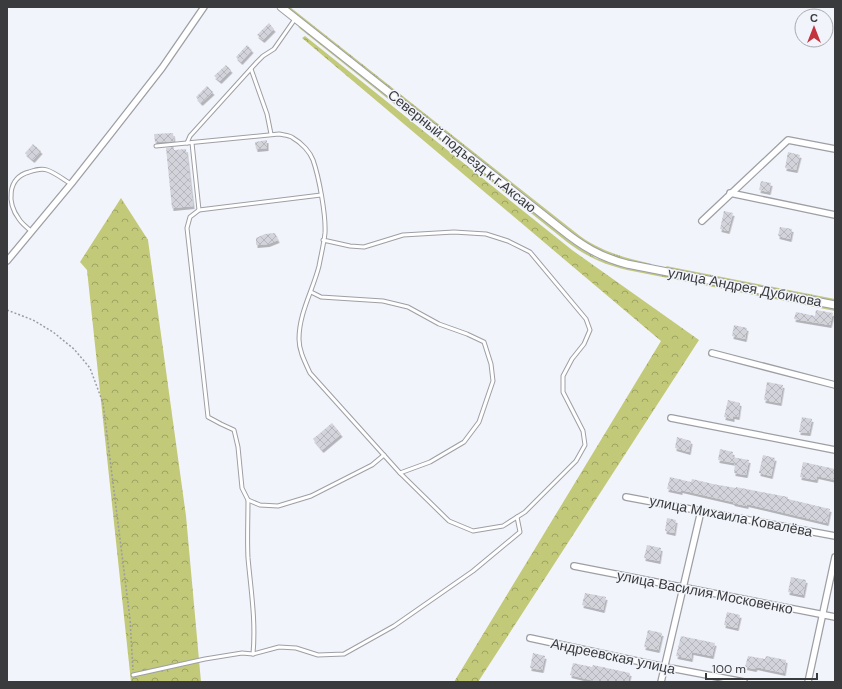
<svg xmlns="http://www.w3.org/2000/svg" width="842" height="689" viewBox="0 0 842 689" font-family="'DM Sans',sans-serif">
	<defs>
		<pattern id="grass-tufts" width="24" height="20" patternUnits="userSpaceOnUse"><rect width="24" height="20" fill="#c2c881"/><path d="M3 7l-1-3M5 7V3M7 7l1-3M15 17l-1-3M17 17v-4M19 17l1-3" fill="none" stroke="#9fa46b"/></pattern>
		<pattern id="forest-crowns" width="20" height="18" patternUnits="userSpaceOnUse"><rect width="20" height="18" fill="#c2c978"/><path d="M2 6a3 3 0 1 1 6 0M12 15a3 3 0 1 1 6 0" fill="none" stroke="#9fa464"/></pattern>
		<pattern id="building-cross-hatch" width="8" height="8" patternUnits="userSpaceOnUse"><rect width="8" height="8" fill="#d3d4db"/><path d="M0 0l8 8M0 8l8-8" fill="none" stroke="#b6b7bd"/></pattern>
		<filter id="shadow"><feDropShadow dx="1.5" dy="3" stdDeviation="0" flood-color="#0004"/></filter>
	</defs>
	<rect width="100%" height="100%" fill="#f2f4fb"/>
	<g fill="url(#grass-tufts)">
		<path d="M 287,7 L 290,7 L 580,236 C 602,252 626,258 652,264 C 636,268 598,250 584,242 Z"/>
		<path d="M 298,27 L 302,28 L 571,242 L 596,258 L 624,267 L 835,308 L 835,311 L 627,270 C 603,264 587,257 567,242 Z"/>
		<polygon points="666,266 835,299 835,301 668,269"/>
	</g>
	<g fill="url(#forest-crowns)">
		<polygon points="305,36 572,250 699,340 478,682 454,682 661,341 302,38"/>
		<polygon points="121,198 148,240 186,516 201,682 131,682 87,270 80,262"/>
	</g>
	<g fill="url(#building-cross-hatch)" filter="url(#shadow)">
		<polygon points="269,23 274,29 263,40 257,35"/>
		<polygon points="247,45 252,50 241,62 236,57"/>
		<polygon points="226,65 231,70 220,81 214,76"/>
		<polygon points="207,86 213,92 201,103 196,97"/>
		<polygon points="173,133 174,141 155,142 154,134"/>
		<polygon points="267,140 267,148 256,149 255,142"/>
		<polygon points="33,144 41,151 33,160 25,153"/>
		<polygon points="174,147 174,150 186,149 193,206 172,208 166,148"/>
		<polygon points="788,152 800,155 796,170 785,168"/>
		<polygon points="761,181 771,183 769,192 759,190"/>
		<polygon points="724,211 733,213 728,231 720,229"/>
		<polygon points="780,227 792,229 790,239 778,236"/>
		<polygon points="275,233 278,240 268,244 256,245 256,238 265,234"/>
		<polygon points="816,310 833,313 830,325 794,319 796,312 815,316"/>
		<polygon points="734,325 747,328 745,339 732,336"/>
		<polygon points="767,382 783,385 780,403 764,400"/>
		<polygon points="728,400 740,403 738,417 733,416 733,419 724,417"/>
		<polygon points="802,417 812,419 809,433 799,432"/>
		<polygon points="332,423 341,434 322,450 313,439"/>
		<polygon points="677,437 691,441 689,452 675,448"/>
		<polygon points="720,449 733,452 732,457 749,460 746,475 734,473 735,463 718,460"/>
		<polygon points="763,455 775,458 771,476 759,473"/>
		<polygon points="803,462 835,469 835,480 817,476 816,480 800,477"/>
		<polygon points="670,477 691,482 692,479 713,484 736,488 736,487 788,497 788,499 830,509 827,523 747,504 747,506 733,503 733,502 681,490 681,492 667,489"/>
		<polygon points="667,518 676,520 674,533 665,531"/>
		<polygon points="647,545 661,548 659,561 644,558"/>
		<polygon points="791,577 806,580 803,595 788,592"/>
		<polygon points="585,593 606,597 603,610 582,605"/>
		<polygon points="727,612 740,615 737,628 724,625"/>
		<polygon points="648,630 662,633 658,650 644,647"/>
		<polygon points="681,636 715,643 712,656 692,652 691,659 676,656"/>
		<polygon points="533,653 545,656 542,670 530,668"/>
		<polygon points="748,656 765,659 766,656 786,660 784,673 756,667 755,669 745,667"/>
		<polygon points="573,663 592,667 593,665 630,673 628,682 599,682 570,675"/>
	</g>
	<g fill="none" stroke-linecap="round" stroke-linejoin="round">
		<g stroke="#9d9fa5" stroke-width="5">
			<g id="service">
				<polyline points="251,69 267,114 271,134"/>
				<polyline points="187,143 190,136 257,62 263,56 274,49 295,19"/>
				<polyline points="192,143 199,210"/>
				<path d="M 156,146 L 279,134 C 283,135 290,135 293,138 C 302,143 310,152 313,160 C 319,177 326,215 325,233 C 324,243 321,255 319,266 C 313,290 299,313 299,339 C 299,351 305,362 310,373 L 400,473 L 449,521 L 473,531 L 503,526 L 525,512 L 576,461 L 585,445 L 583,431 L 563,392 L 563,376 L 572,359 L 584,344 L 590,330 L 586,319 L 530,252 L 508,241 L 486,234 L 454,232 L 403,235 L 364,247 L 350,246 L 323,240"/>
				<polyline points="321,195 199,210 190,217 187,228 208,417 221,424 234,430 238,447 242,488 248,500 260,505 278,506 311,496 372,465 384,455"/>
				<path d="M 32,232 C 28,228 22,224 19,219 C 7,203 7,178 29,172 C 35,170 41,168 47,170 C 56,173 64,180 71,184"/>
				<polyline points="311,292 321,297 383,301 408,307 439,324 467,334 484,342 491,364 493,381 479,422 464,442 430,462 400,473"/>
				<path d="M 248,500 C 248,519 247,539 248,558 C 251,591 256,621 253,654"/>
				<polyline points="133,675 205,659 242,653 253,654 279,647 296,648 318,655 344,654 394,626 473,571 520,532 517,517"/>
			</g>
		</g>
		<g stroke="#9d9fa5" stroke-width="8">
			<g id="minor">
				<polyline points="730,193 835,215"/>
				<polyline points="702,221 788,140 835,149"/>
				<polyline points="7,261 71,184 112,132 162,68 204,7"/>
				<polyline points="712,353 835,385"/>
				<polyline points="671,418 835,450"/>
				<polyline points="626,497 835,536"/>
				<polyline points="574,566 835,617"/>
				<polyline points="530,638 665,667 744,682"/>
				<polyline points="661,682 701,511"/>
				<polyline points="808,682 835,557"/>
			</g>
		</g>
		<g stroke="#9d9fa5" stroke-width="9">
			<path id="tertiary" d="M 281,7 L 561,229 C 582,246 600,257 627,264 L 835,305"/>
		</g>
		<polyline stroke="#9b9da1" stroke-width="1.5" stroke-dasharray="2 2" stroke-linecap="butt" points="7,310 33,320 53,332 74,349 90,368 103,403 130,619 133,670"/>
		<use href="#service" stroke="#fff" stroke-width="3"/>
		<use href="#minor" stroke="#fff" stroke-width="5.5"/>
		<use href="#tertiary" stroke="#fff" stroke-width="7"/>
	</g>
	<g text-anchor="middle" stroke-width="3" stroke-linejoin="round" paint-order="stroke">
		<g font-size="14" fill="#3a3b3d" stroke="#f2f4fb">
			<text transform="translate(462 151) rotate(39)" y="5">Северный подъезд к г.Аксаю</text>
			<text transform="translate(745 287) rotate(11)" y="5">улица Андрея Дубикова</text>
			<text transform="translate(731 516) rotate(11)" y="5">улица Михаила Ковалёва</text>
			<text transform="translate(705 592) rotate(11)" y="5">улица Василия Московенко</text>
			<text transform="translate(613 656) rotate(12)" y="5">Андреевская улица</text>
		</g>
	</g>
	<rect width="842" height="689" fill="none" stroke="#3a3b3d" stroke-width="16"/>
	<g transform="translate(814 28)"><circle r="19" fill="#f2f4fb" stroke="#a8aaaf"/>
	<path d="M0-3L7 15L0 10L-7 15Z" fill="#c4343f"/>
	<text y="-6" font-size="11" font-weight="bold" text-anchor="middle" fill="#3a3b3d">С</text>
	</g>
	<path d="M706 673v6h111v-6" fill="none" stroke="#3a3b3d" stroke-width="2"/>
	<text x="712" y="673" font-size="12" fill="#3a3b3d" stroke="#f2f4fb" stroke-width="3" paint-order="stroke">100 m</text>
</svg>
